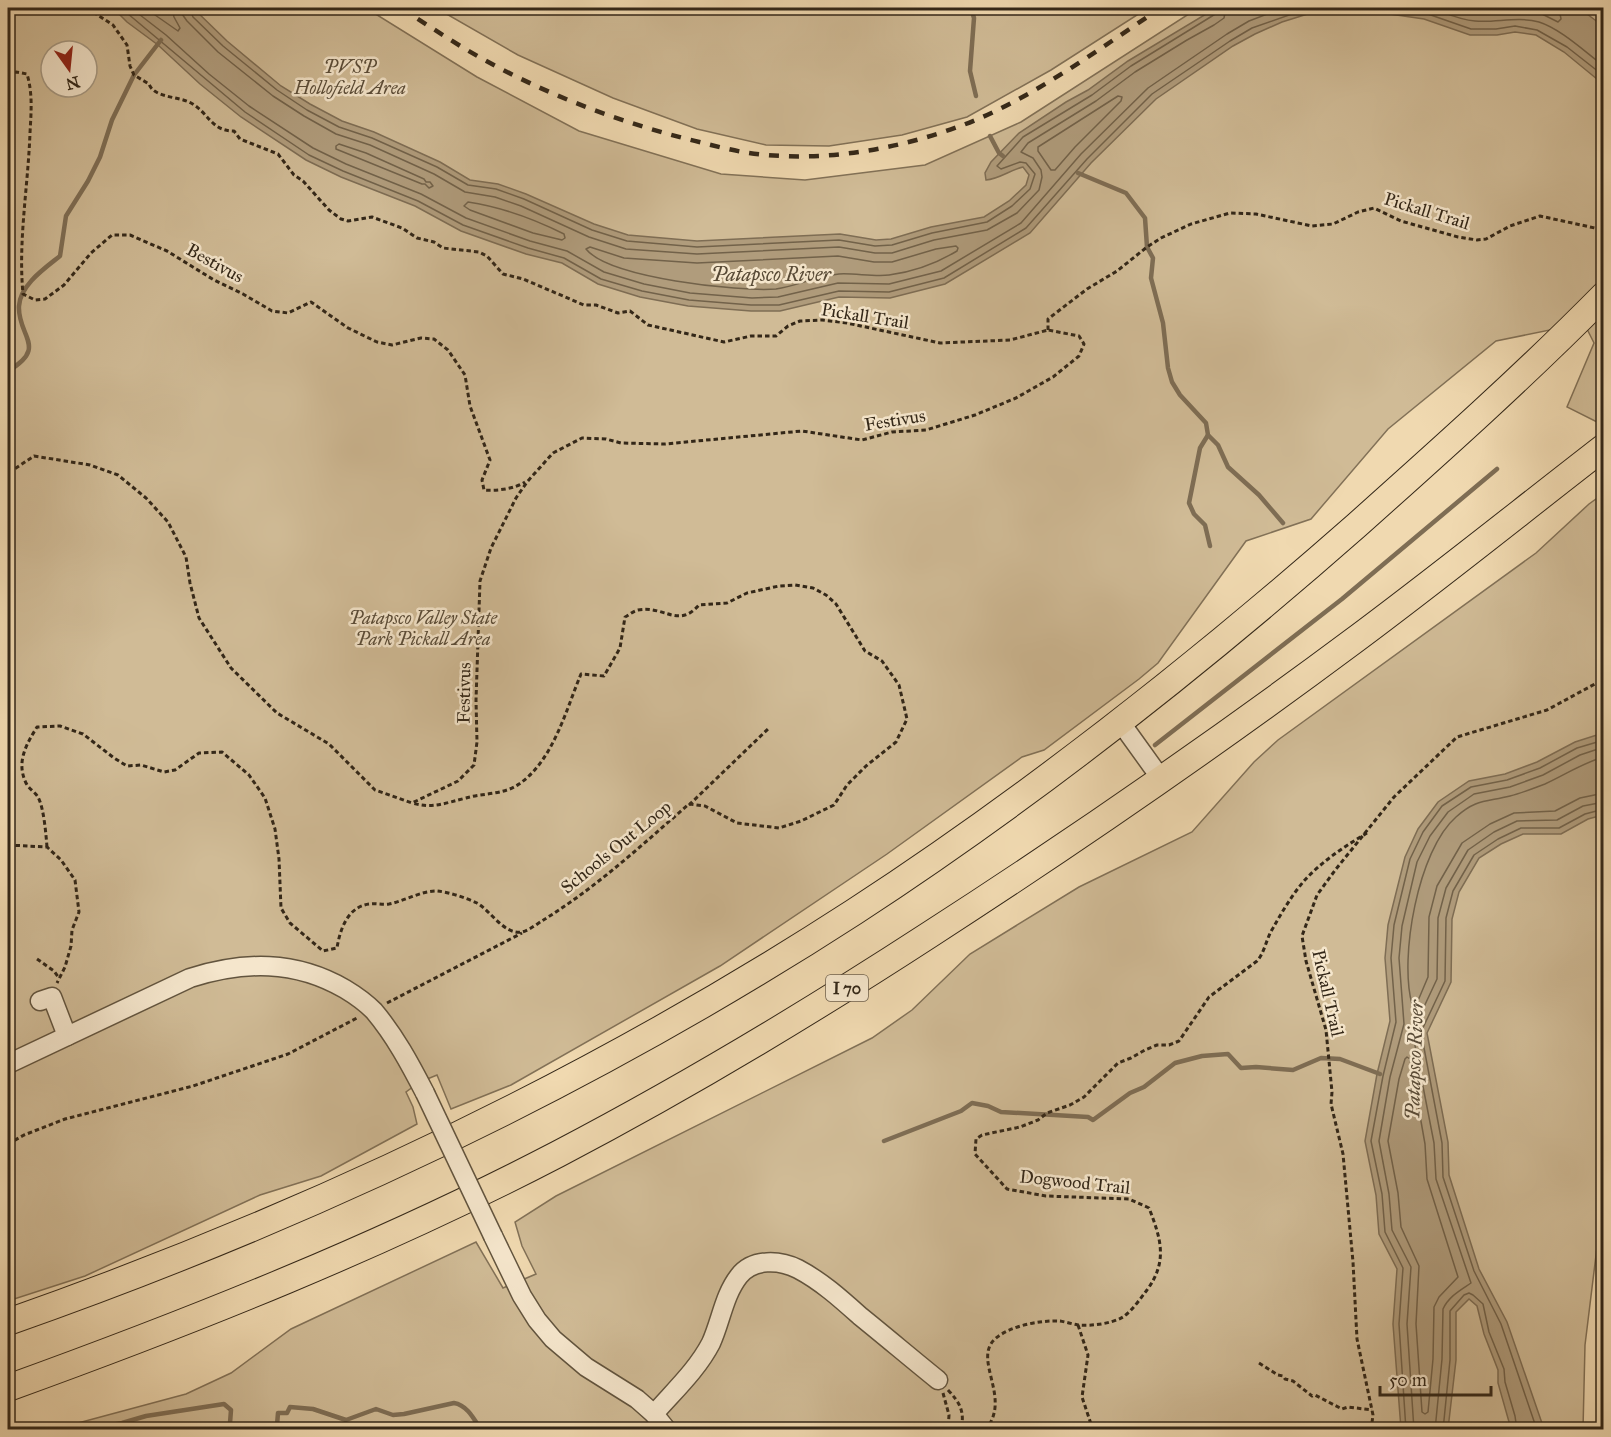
<svg xmlns="http://www.w3.org/2000/svg" width="1611" height="1437" viewBox="0 0 1611 1437" font-family="'IM FELL Great Primer',serif">
	<rect width="100%" height="100%" fill="#f0d9b0"/>
	<filter id="stains"><feTurbulence type="fractalNoise" baseFrequency=".00333" numOctaves="4"/><feColorMatrix values="0 0 0 0 .2 0 0 0 0 .09 0 0 0 0 .02 0 0 0 .5 -.17"/></filter>
	<radialGradient id="worn" r=".72"><stop offset=".6" stop-color="#630" stop-opacity="0"/><stop offset="1" stop-color="#630" stop-opacity=".3"/></radialGradient>
	<g fill="#d0bb96" stroke="#827157" stroke-width="1.5" fill-rule="evenodd">
		<path d="M 8,8 L 366,8 L 477,77 L 579,131 L 721,174 L 805,180 L 925,165 L 1021,122 L 1198,8 L 1603,8 L 1603,425 L 1567,407 L 1594,343 L 1584,323 L 1496,341 L 1388,429 L 1311,519 L 1246,541 L 1158,663 L 1139,679 L 1044,750 L 1022,757 L 887,854 L 720,966 L 511,1085 L 451,1109 L 437,1075 L 420,1082 L 406,1092 L 413,1107 L 417,1124 L 321,1176 L 260,1195 L 85,1276 L 8,1301 ZM 51,51 L 87,51 L 87,87 L 51,87 Z"/>
		<polygon points="436,8 1148,8 1051,70 967,117 902,135 829,146 766,145 697,129 613,98 518,55"/>
		<polygon points="1603,494 1604,1190 1585,1345 1583,1429 52,1430 186,1394 231,1373 291,1329 476,1242 503,1288 536,1274 522,1246 515,1222 556,1196 872,1038 912,1010 970,954 1079,887 1192,832 1254,762 1278,740 1536,553 1589,504"/>
	</g>
	<g fill="#b09c7c" stroke="#7e6d54" stroke-width="1.5">
		<path d="M 113,8 L 193,8 L 227,41 L 281,86 L 310,104 L 342,121 L 374,132 L 440,162 L 470,180 L 498,184 L 526,194 L 594,224 L 628,235 L 697,241 L 840,234 L 876,240 L 891,239 L 931,227 L 984,217 L 1009,201 L 1026,185 L 1029,175 L 1023,167 C 1010,170 999,179 986,180 L 985,173 L 991,162 L 1019,133 L 1066,102 L 1088,90 L 1128,61 L 1216,8 L 1579,8 L 1603,26 L 1603,84 L 1564,52 L 1536,35 L 1515,32 L 1497,35 L 1470,35 L 1424,19 L 1376,12 L 1347,10 L 1314,12 L 1282,22 L 1255,34 L 1233,46 L 1156,99 L 1091,163 L 1030,233 L 945,284 L 890,298 L 839,297 L 780,311 L 751,311 L 688,306 L 640,297 L 598,284 L 562,263 L 526,254 L 461,231 L 415,206 L 341,177 L 306,160 L 241,117 L 200,84 L 158,45 L 127,22 Z"/>
		<polygon points="1603,733 1603,815 1588,819 1561,834 1523,834 1501,844 1479,858 1459,892 1452,919 1451,982 1427,1033 1448,1142 1449,1175 1479,1269 1507,1322 1544,1429 1511,1429 1498,1383 1498,1370 1484,1334 1477,1306 1469,1299 1456,1312 1456,1360 1448,1429 1401,1429 1393,1324 1397,1269 1379,1234 1376,1195 1365,1141 1377,1074 1390,1021 1385,958 1388,925 1405,857 1418,829 1438,802 1469,781 1505,774 1537,762 1575,742"/>
	</g>
	<g fill="none" stroke-linecap="round" stroke-linejoin="round">
		<g stroke="#72624a" stroke-width="1.5">
			<polyline points="121,8 245,112 309,155 343,171 418,201 463,225 528,248 564,258 601,279 642,291 689,300 751,305 779,305 839,291 889,292 944,278 1026,228 1087,159 1152,94 1230,41 1252,28 1309,8"/>
			<polyline points="131,8 166,35 209,74 249,106 313,148 346,164 421,194 466,218 530,241 567,251 604,272 644,284 690,293 752,298 778,297 838,283 889,284 941,271 1021,223 1081,154 1148,88 1227,34 1249,21 1283,8"/>
			<polyline points="145,8 178,31 180,28 174,17 172,8"/>
			<polyline points="181,8 182,14 187,21 218,52 273,96 304,116 336,134 370,145 434,174 465,192 495,197 521,206 589,237 626,249 697,254 839,247 875,253 892,253 934,240 987,230 1017,213 1039,190 1042,177 1041,170 1033,158 1021,152 1028,143 1096,101 1135,72 1187,40 1214,25 1224,18 1226,8"/>
			<polyline points="189,8 193,17 223,46 277,90 307,110 339,127 372,138 437,167 468,185 496,189 524,199 592,230 627,241 697,247 839,240 875,246 892,245 932,233 987,222 1012,206 1030,189 1035,174 1026,163 1020,162 1001,169 997,166 1023,137 1092,95 1131,66 1217,13 1219,8"/>
			<polyline points="1387,8 1425,13 1471,29 1496,29 1515,26 1537,30 1567,47 1604,76"/>
			<path d="M 1431,8 C 1445,13 1460,20 1475,21 C 1496,23 1517,16 1539,22 C 1561,29 1585,52 1604,66"/>
			<polyline points="1457,8 1474,12 1519,10 1542,14 1558,22 1561,19 1559,8"/>
			<polygon points="1118,96 1122,97 1121,101 1075,147 1055,170 1051,170 1038,151 1038,147"/>
			<polygon points="339,144 366,153 424,179 426,182 430,182 433,186 429,188 425,184 422,184 336,149 336,146"/>
			<path d="M 468,202 C 501,207 534,219 564,234 L 565,238 L 562,240 L 533,233 L 470,210 L 464,206 Z"/>
			<path d="M 956,246 L 958,248 L 957,251 C 937,263 913,272 889,275 C 875,277 854,273 839,274 C 817,276 797,286 776,289 C 739,292 609,278 586,249 L 590,247 L 624,258 L 697,263 L 838,256 L 874,262 L 892,262 L 936,249 Z"/>
			<path d="M 1604,757 C 1582,763 1565,775 1545,784 C 1534,788 1522,793 1510,796 C 1486,802 1476,799 1456,817 C 1418,850 1399,958 1412,1004 L 1417,1003 L 1428,977 L 1429,917 L 1437,886 L 1462,843 L 1490,824 L 1514,813 L 1555,811 L 1580,798 L 1604,793"/>
			<polygon points="1407,1057 1410,1059 1425,1144 1427,1179 1458,1277 1439,1297 1434,1307 1433,1359 1428,1412 1425,1414 1422,1412 1416,1324 1419,1266 1401,1227 1398,1193 1388,1141 1399,1079 1405,1059"/>
			<polyline points="1406,1430 1399,1324 1403,1268 1385,1232 1382,1194 1371,1141 1383,1076 1396,1022 1391,958 1394,925 1410,859 1423,832 1442,806 1471,787 1507,780 1540,768 1577,748 1604,740"/>
			<polyline points="1414,1430 1407,1324 1411,1267 1392,1230 1389,1194 1379,1141 1390,1077 1404,1024 1399,958 1402,926 1417,862 1430,836 1448,812 1474,794 1510,787 1543,775 1580,755 1604,747"/>
			<path d="M 1435,1430 L 1442,1359 L 1443,1309 C 1449,1296 1461,1290 1471,1283 L 1436,1179 L 1434,1143 L 1413,1035 L 1415,1026 L 1437,979 L 1438,918 L 1446,888 L 1468,850 L 1494,832 L 1517,821 L 1557,820 L 1583,806 L 1604,802"/>
			<polyline points="1443,1430 1450,1360 1450,1311 1464,1295 1469,1293 1473,1295 1483,1304 1489,1332 1504,1369 1505,1382 1515,1416 1517,1430"/>
			<polyline points="1537,1430 1501,1324 1474,1271 1443,1177 1442,1143 1421,1032 1445,981 1446,918 1453,891 1474,855 1498,839 1521,828 1559,828 1585,814 1604,809"/>
		</g>
		<g stroke="#7e6d54" stroke-width="4.5">
			<polyline points="971,8 974,18 970,71 976,96"/>
			<polyline points="990,136 999,153 1003,156"/>
			<polyline points="1078,173 1126,193 1145,218 1147,247 1153,258 1151,278 1163,323 1168,368 1172,382 1180,395 1206,423 1208,435 1200,448 1189,503 1194,514 1205,525 1210,546"/>
			<path d="M 8,371 C 49,347 17,336 19,306 C 20,285 45,268 60,256 L 66,216 L 88,181 L 100,157 L 112,120 L 134,75 L 161,40"/>
			<polyline points="1208,435 1218,445 1228,467 1259,495 1283,523"/>
			<polyline points="1155,745 1342,599 1497,469"/>
			<polyline points="884,1141 961,1111 972,1103 988,1106 1001,1112 1088,1117 1093,1120 1130,1093 1144,1087 1175,1063 1202,1056 1228,1054 1241,1068 1256,1067 1293,1070 1321,1058 1340,1059 1380,1074"/>
			<polyline points="86,1430 122,1423 146,1416 224,1404 231,1410 230,1423 236,1430"/>
			<path d="M 253,1430 L 277,1425 L 278,1413 L 287,1413 L 290,1407 L 313,1409 L 346,1420 L 376,1409 L 393,1415 L 404,1414 L 454,1403 C 467,1405 474,1419 481,1430"/>
		</g>
		<g stroke="#62543e" stroke-width="21">
			<g id="minor">
				<polyline points="1121,723 1162,780"/>
				<polyline points="40,1001 52,997 67,1036"/>
				<path d="M 8,1064 L 190,978 C 244,961 295,960 345,989 C 355,995 365,1002 374,1011 C 395,1036 410,1064 425,1093"/>
				<polyline points="493,1236 522,1296 537,1320 553,1339 586,1367 637,1399 654,1414 667,1430"/>
				<path d="M 654,1414 C 674,1391 697,1370 711,1343 C 721,1321 724,1295 739,1276 C 753,1258 780,1260 798,1269 C 821,1281 841,1299 860,1316 C 886,1337 912,1359 938,1380"/>
			</g>
		</g>
		<g stroke="#332718" stroke-width="28">
			<g id="highway">
				<path d="M 8,1322 C 304,1218 590,1083 854,912 C 1032,796 1198,665 1357,525 C 1441,450 1525,375 1604,295"/>
				<path d="M 8,1388 C 196,1320 381,1246 558,1154 C 686,1087 809,1013 929,935 C 1073,842 1215,744 1352,642 C 1437,579 1520,512 1604,447"/>
			</g>
		</g>
		<g stroke="#332718" stroke-width="3" stroke-dasharray="4.5 3" stroke-linecap="butt">
			<path d="M 87,8 L 113,25 L 127,45 L 130,66 L 134,75 L 149,84 C 154,98 178,96 191,103 C 209,113 211,131 234,131 L 240,139 L 278,154 L 294,175 L 303,181 L 329,210 L 341,219 L 348,221 L 372,217 L 402,228 L 417,238 L 434,242 L 443,248 L 479,252 L 487,256 L 503,274 L 523,279 L 584,305 L 596,305 L 618,313 L 630,311 L 648,325 L 724,342 L 751,336 L 776,336 L 788,326 L 800,321 L 822,320 L 847,323 L 940,343 L 1010,340 L 1048,330"/>
			<path d="M 8,76 L 16,72 L 27,74 C 33,94 31,113 30,133 C 28,187 18,241 23,294 L 35,300 L 45,299 L 64,285 L 91,253 L 112,235 L 130,235 L 167,251 L 214,280 L 243,294 L 272,311 L 288,313 L 311,302 L 348,328 L 377,342 L 392,345 L 421,338 L 434,339 L 448,350 L 465,375 L 470,406 L 490,460 L 482,480 L 484,490 C 497,491 514,489 525,482"/>
			<polyline points="1048,330 1048,319 1087,289 1117,271 1147,247 1161,238 1191,224 1230,213 1256,214 1312,226 1333,224 1358,212 1374,208 1401,221 1458,237 1477,240 1486,239 1510,226 1540,216 1604,230"/>
			<polyline points="8,512 13,470 34,456 90,465 118,475 146,498 168,522 186,557 190,583 199,618 231,668 277,713 329,744 375,790 412,803 458,781 474,765 477,742 476,700 480,581 491,548 516,498 527,482 553,453 582,438 606,439 621,443 665,444 802,431 862,440 892,432 926,430 975,415 1016,398 1053,377 1079,356 1084,344 1079,336 1048,330"/>
			<polyline points="689,805 769,728"/>
			<polyline points="8,845 47,847 61,860 75,880 79,912 72,930 71,946 65,967 57,983"/>
			<path d="M 47,847 C 46,835 44,808 38,797 C 35,792 29,789 26,783 C 16,762 26,745 37,727 L 60,726 L 83,734 L 114,758 L 127,766 L 141,765 L 164,772 L 175,770 L 199,753 L 222,752 L 249,775 L 265,798 L 275,829 L 279,859 L 281,908 L 290,923 L 323,951 L 337,948 C 340,929 348,906 370,904 C 376,903 382,905 389,904 C 405,901 420,891 437,891 C 449,892 466,898 477,903 C 491,911 504,935 522,932 C 530,930 538,923 545,919 C 598,886 643,844 689,804 L 705,806 L 737,823 L 779,828 L 801,821 L 834,805 L 847,785 L 866,766 L 896,742 L 907,719 L 899,685 L 882,661 L 865,651 L 836,604 L 826,595 L 813,588 L 795,585 L 779,586 L 747,593 L 727,603 L 699,605 C 678,629 664,605 638,610 C 633,611 629,615 625,617 L 620,648 L 604,676 L 581,674 C 566,710 553,761 519,784 C 504,795 482,793 466,798 C 445,803 433,809 412,803"/>
			<polyline points="37,959 54,971 59,978"/>
			<polyline points="387,1003 522,933"/>
			<polyline points="8,1144 24,1135 65,1119 193,1086 288,1054 357,1018"/>
			<polyline points="1078,1325 1088,1355 1082,1397 1093,1430"/>
			<polyline points="1259,1363 1278,1375 1283,1376 1285,1379 1293,1381 1312,1396 1315,1395 1342,1409 1348,1407 1372,1410"/>
			<path d="M 948,1390 C 960,1403 965,1411 961,1430"/>
			<polyline points="943,1393 949,1415 948,1430"/>
			<path d="M 985,1430 C 1013,1399 972,1360 995,1339 C 1009,1326 1040,1320 1060,1321 C 1066,1322 1072,1324 1078,1325 C 1091,1326 1111,1324 1123,1317 C 1132,1311 1140,1299 1147,1290 C 1168,1261 1161,1239 1149,1208 L 1129,1199 L 1046,1196 L 1007,1189 L 975,1154 L 976,1139 L 982,1135 L 1020,1127 L 1038,1120 L 1047,1113 L 1070,1105 L 1084,1097 L 1118,1063 L 1131,1058 L 1145,1050 L 1157,1045 L 1169,1045 L 1179,1041 L 1209,997 L 1257,961 C 1265,952 1266,939 1273,928 C 1282,912 1292,895 1304,881 C 1321,862 1345,846 1367,833"/>
			<polyline points="1371,1430 1373,1415 1357,1339 1353,1262 1343,1154 1331,1104 1332,1092 1326,1030 1306,961 1302,936 1317,895 1336,869 1394,797 1457,737 1547,710 1604,679"/>
		</g>
		<use href="#minor" stroke="#f5e6cc" stroke-width="18"/>
		<use href="#highway" stroke="#f0d9b0" stroke-width="26"/>
		<path stroke="#332718" stroke-width="4.5" stroke-dasharray="10 10" stroke-linecap="butt" d="M 401,8 C 421,21 441,34 462,47 C 532,89 609,119 687,139 C 708,144 729,150 749,153 C 821,163 896,150 963,125 C 1032,99 1100,48 1161,8"/>
		<g stroke="#62543e" stroke-width="21" stroke-linecap="butt">
			<polyline id="minor-bridge" points="425,1093 493,1236"/>
		</g>
		<use href="#minor-bridge" stroke="#f5e6cc" stroke-width="18"/>
	</g>
	<g text-anchor="middle" stroke-width="5" stroke-linejoin="round" paint-order="stroke">
		<rect fill="#f5e6cc" stroke="#6d604e" stroke-width="1.5" x="826" y="975" width="42" height="26" rx="4.5"/>
		<g font-size="16" font-weight="bold" fill="#332718">
			<text x="847" y="994">I 70</text>
		</g>
		<g font-size="18" font-style="italic" fill="#5a4c38" stroke="#f5e6cc">
			<text x="350" y="73">PVSP<tspan x="350" dy="21">Hollofield Area</tspan></text>
			<text x="423" y="624">Patapsco Valley State<tspan x="423" dy="21">Park Pickall Area</tspan></text>
		</g>
		<g font-size="18" fill="#332718" stroke="#f5e6cc">
			<text transform="translate(1427 211) rotate(17)" y="6">Pickall Trail</text>
			<text transform="translate(215 263) rotate(29)" y="6">Bestivus</text>
			<text transform="translate(865 316) rotate(9)" y="6">Pickall Trail</text>
			<text transform="translate(895 420) rotate(-9)" y="6">Festivus</text>
			<text transform="translate(464 693) rotate(-89)" y="6">Festivus</text>
			<text transform="translate(616 847) rotate(-39)" y="6">Schools Out Loop</text>
			<text transform="translate(1328 993) rotate(77)" y="6">Pickall Trail</text>
			<text transform="translate(1075 1182) rotate(6)" y="6">Dogwood Trail</text>
		</g>
		<g font-size="20" font-style="italic" fill="#584a36" stroke="#f5e6cc">
			<text x="771" y="281">Patapsco River</text>
			<text transform="translate(1414 1060) rotate(-88)" y="7">Patapsco River</text>
		</g>
	</g>
	<rect width="1611" height="1437" fill="none" stroke="#f0d9b0" stroke-width="30"/>
	<rect x="9" y="9" width="1593" height="1419" fill="none" stroke="#332718" stroke-width="3"/>
	<rect x="15" y="15" width="1581" height="1407" fill="none" stroke="#332718" stroke-width="1.5"/>
	<g transform="translate(69 69) rotate(165)"><circle r="28" fill="#f5e6cc" stroke="#a79a84" stroke-width="1.5"/>
	<path d="M0-4.5L10 22L0 15L-10 22Z" fill="#8f2418"/>
	<text y="-9" font-size="16" font-weight="bold" text-anchor="middle" fill="#332718">N</text>
	</g>
	<path d="M1380 1386v9h111v-9" fill="none" stroke="#332718" stroke-width="3"/>
	<text x="1389" y="1386" font-size="18" fill="#332718" stroke="#f5e6cc" stroke-width="4.5" paint-order="stroke">50 m</text>
	<rect width="100%" height="100%" filter="url(#stains)"/>
	<rect width="100%" height="100%" fill="url(#worn)"/>
</svg>
